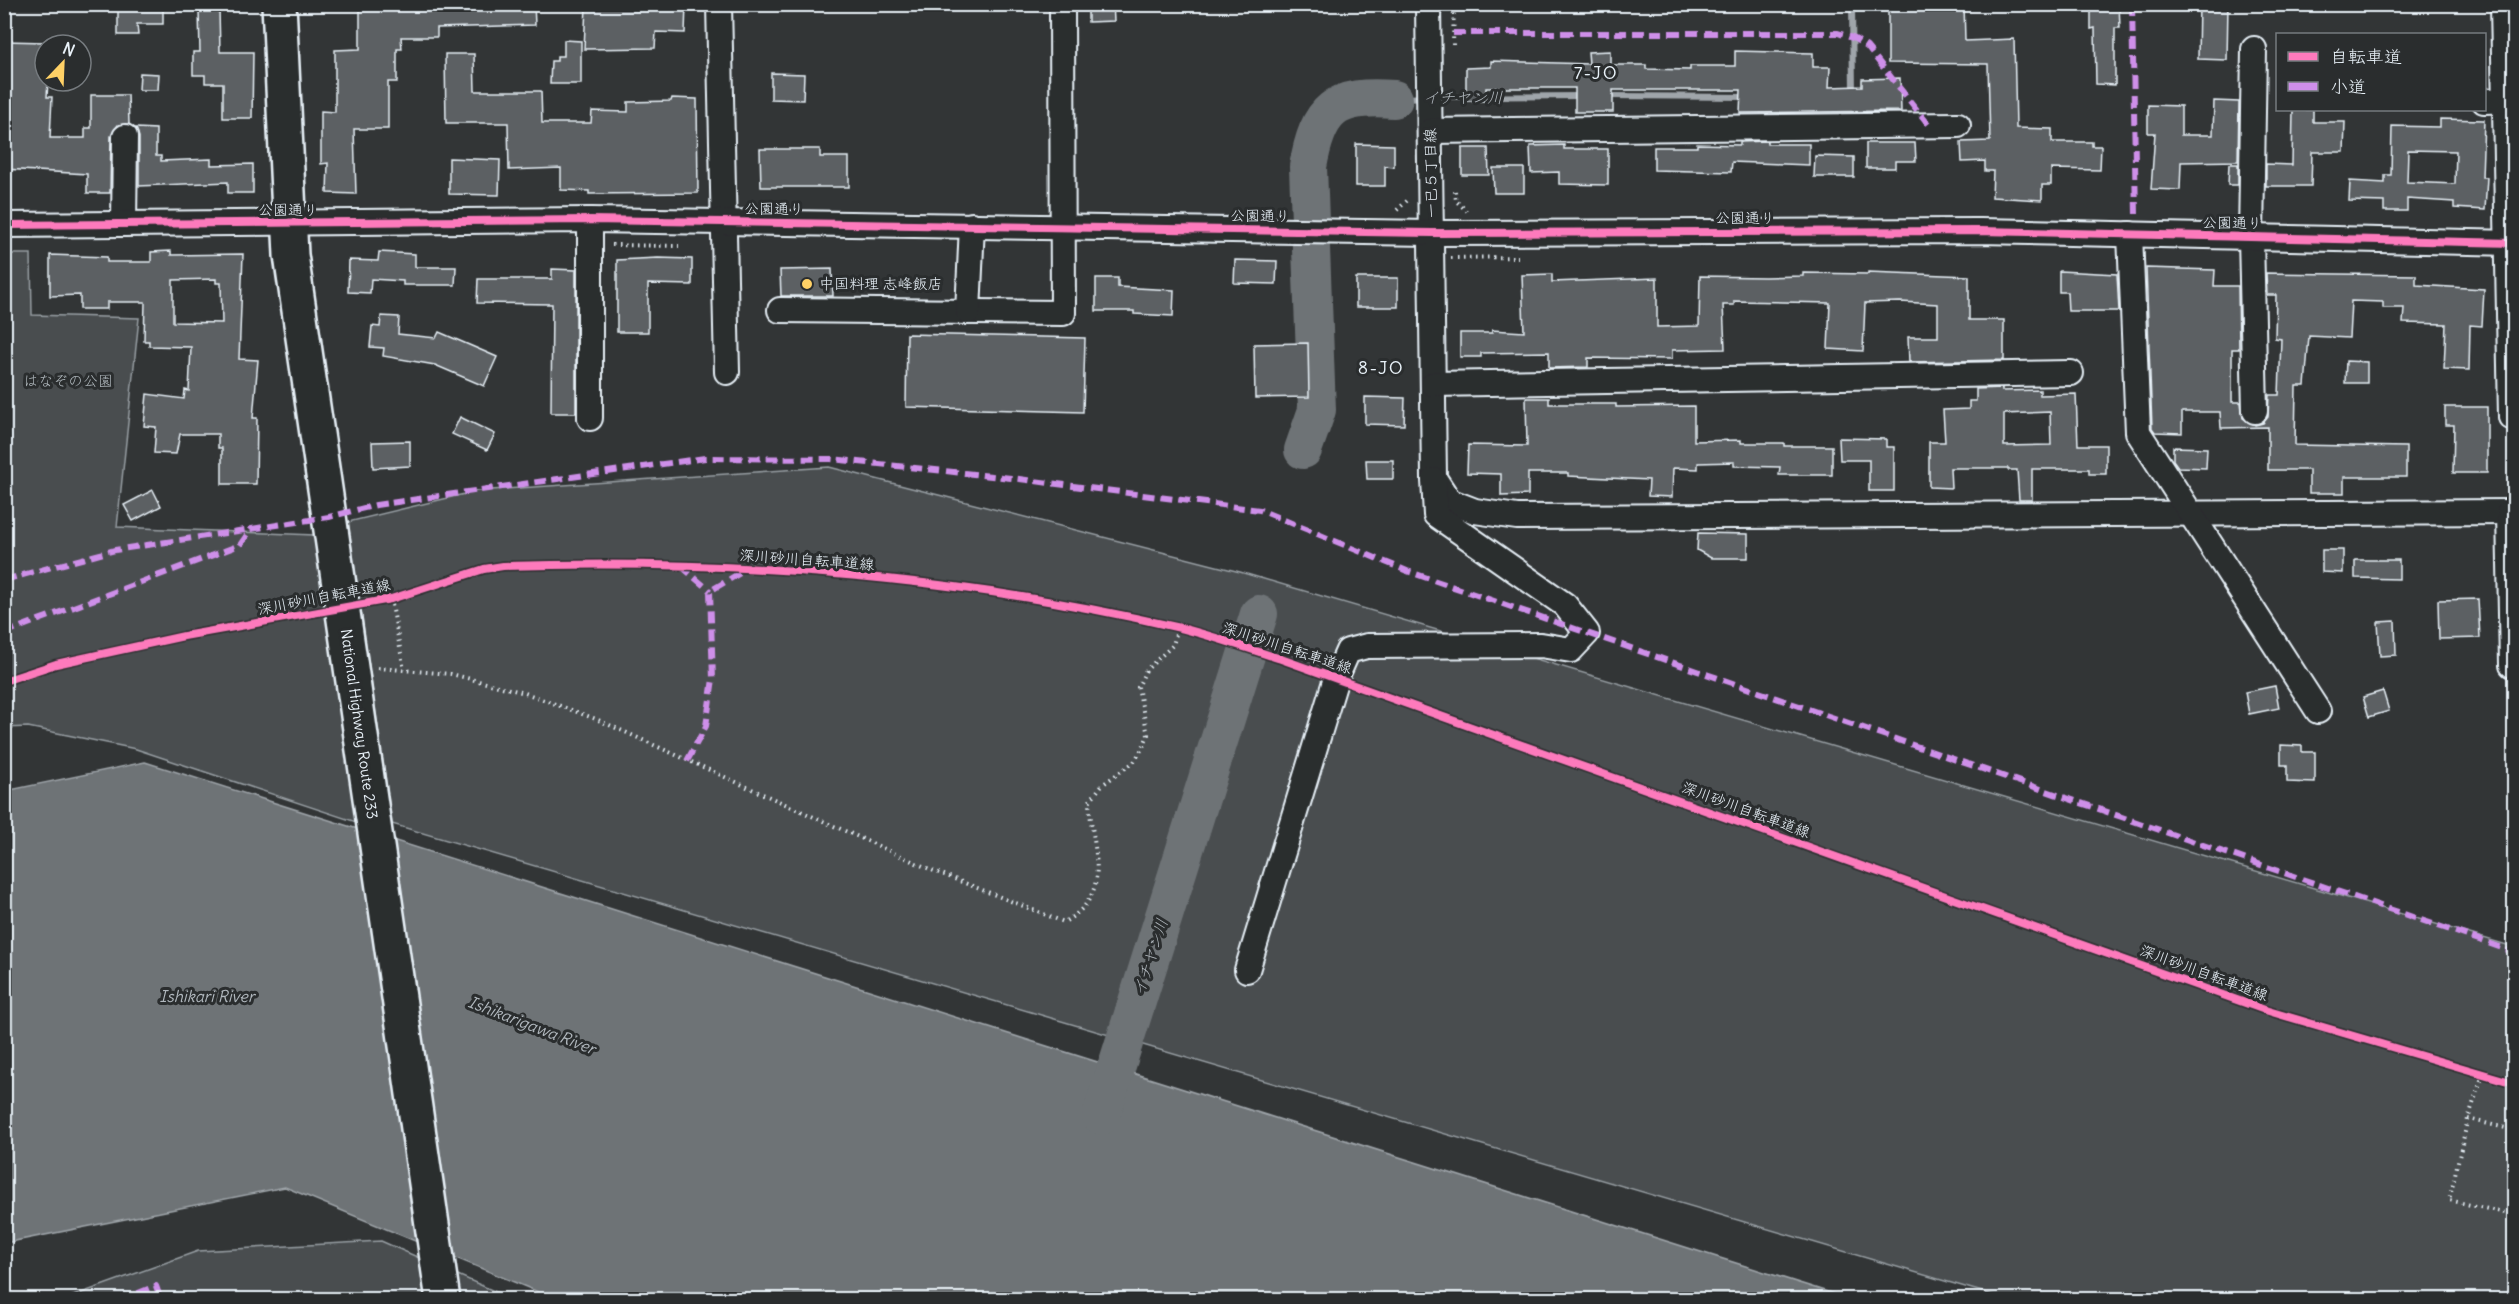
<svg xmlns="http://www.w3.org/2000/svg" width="2519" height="1304" viewBox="0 0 2519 1304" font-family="Delius,'Klee One',sans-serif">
	<rect width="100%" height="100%" fill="#323536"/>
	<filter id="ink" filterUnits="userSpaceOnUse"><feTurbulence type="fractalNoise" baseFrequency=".0167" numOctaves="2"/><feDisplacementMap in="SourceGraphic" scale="12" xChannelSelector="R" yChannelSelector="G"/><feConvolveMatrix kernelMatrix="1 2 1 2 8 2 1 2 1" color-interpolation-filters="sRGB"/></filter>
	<g filter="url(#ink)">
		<g fill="#494d4f" stroke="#989fa4" stroke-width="1.5">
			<polygon points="5,254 31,254 32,315 139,318 117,527 314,535 359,823 136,749 28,727 5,728"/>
			<polygon points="829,467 1240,572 2514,947 2514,1299 2006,1299 392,824 348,522 477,491"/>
			<polygon points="381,1241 512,1299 62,1300 198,1251"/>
		</g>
		<polygon fill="#6e7376" stroke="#9fa5aa" stroke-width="1.5" points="145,762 1850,1299 555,1299 285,1187 5,1243 5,791"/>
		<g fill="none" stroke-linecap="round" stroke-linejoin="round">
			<g stroke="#9fa5aa" stroke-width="6">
				<polyline points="1852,4 1853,94"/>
				<polyline points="1608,96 1747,97"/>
				<polyline points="1434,97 1582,96"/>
				<polyline points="1394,99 1423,97"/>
			</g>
			<g stroke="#6e7376" stroke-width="38">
				<path d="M 1303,450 L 1317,410 L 1308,167 C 1318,109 1335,94 1394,99"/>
				<polyline points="1101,1116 1259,614"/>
			</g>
		</g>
		<g fill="#5c6063" stroke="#e8f1f8" stroke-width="1.5" fill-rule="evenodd">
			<polygon points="142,4 163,4 163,24 137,24 138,35 118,35 118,7"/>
			<polygon points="360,4 534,4 535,25 437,28 437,37 401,37 402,49 397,49 397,82 388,82 388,129 354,129 356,194 327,193 328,163 321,164 321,111 335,112 335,50 360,49"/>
			<polygon points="598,4 686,4 685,33 656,32 655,48 584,49 586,6 598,7"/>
			<polygon points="1088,4 1113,4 1114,21 1088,22"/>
			<polygon points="1888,4 1964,4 1965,41 2014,39 2016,128 2052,129 2052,142 2092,142 2092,146 2101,146 2100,170 2051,169 2051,185 2042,185 2042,200 1992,197 1993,171 1985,171 1985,161 1962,162 1961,142 1990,141 1988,64 1888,63"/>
			<polygon points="2091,4 2119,4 2120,28 2115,28 2115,85 2096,84 2095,28 2091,29"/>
			<polygon points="2199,4 2228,4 2227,60 2198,59"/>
			<polygon points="199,10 219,10 220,52 253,52 252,118 223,118 223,83 205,83 205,75 193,75 193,52 200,52"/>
			<polygon points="564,40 581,41 581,84 550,84 551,61 557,61 557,56 564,56"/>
			<polygon points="4,41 45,42 45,81 48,81 47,97 52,97 50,138 85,138 85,128 91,128 91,95 128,95 129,124 118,125 111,136 110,193 87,193 87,174 4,169"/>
			<polygon points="1610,51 1610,65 1646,65 1646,69 1690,70 1690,66 1735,66 1735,51 1813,53 1813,67 1830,67 1829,87 1862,86 1862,79 1900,78 1901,111 1740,113 1741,90 1613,90 1613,112 1575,112 1575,88 1486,88 1486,101 1466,101 1466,68 1491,67 1491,61 1589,64 1588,52"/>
			<polygon points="445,54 474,54 475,91 541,91 542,123 591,123 592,111 628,112 628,102 671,101 672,98 697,99 698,193 589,194 589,191 561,190 561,168 509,170 508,123 446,123"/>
			<polygon points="140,73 159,74 158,90 139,90"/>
			<polygon points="771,73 804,74 803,100 771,99"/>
			<polygon points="2214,101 2239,102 2238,161 2181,162 2180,190 2151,189 2155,133 2148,133 2148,105 2181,106 2181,135 2213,135"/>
			<polygon points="2293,110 2313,110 2313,122 2345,122 2344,152 2312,152 2311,186 2266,186 2266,164 2292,165"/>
			<path d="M 2440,119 L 2484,120 L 2482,177 L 2487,177 L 2485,210 L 2454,208 L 2454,202 L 2407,199 L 2407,211 L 2384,211 L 2384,202 L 2349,201 L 2350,181 L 2385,183 L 2385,175 L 2391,175 L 2392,126 L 2440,127 ZM 2408,150 L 2456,151 L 2455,184 L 2407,182 Z"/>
			<polygon points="136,128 156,129 156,156 161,156 161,161 211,159 211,165 253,164 253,193 228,193 228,182 139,186 139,137"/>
			<polygon points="1767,141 1767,144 1809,144 1809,165 1732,162 1731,172 1654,170 1654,147 1697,147 1697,144 1740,145 1740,142"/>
			<polygon points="1866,143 1915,143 1916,161 1895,161 1895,168 1866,168"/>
			<polygon points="1356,144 1394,145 1394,167 1385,166 1385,186 1356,186"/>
			<polygon points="1564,145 1564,149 1608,149 1608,185 1559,184 1559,172 1531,173 1530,146"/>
			<polygon points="1462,148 1488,148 1489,175 1462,175"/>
			<polygon points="760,149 820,149 820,157 849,157 849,187 761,187"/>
			<polygon points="1815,156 1854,157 1854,177 1814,177"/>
			<polygon points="449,158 500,160 499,195 449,194"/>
			<polygon points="2229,164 2238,164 2238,185 2228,185"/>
			<polygon points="1493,168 1524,168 1524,193 1494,193"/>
			<path d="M 171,251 L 171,255 L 243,254 L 239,359 L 258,360 L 253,418 L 257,418 L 256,484 L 222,484 L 222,448 L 218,448 L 218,434 L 180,434 L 176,454 L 154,453 L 156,427 L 144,426 L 147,394 L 184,399 L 185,390 L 189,391 L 191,347 L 149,346 L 149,341 L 144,341 L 145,302 L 107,302 L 107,309 L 80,309 L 80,295 L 50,296 L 50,255 L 107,257 L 107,262 L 151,262 L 151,252 ZM 216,279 L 216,283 L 221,283 L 222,323 L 173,322 L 173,280 Z"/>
			<polygon points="379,252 415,254 415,267 456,267 455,285 403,285 403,281 371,279 370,293 348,292 349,260 378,261"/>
			<polygon points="658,258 692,259 692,285 648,284 648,332 617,332 617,260"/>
			<polygon points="1235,260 1277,261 1276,284 1234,283"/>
			<polygon points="2146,268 2215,270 2214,286 2238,286 2239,349 2232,349 2232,402 2241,402 2243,418 2255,425 2263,423 2268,417 2269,395 2279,395 2281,339 2275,338 2276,295 2267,295 2266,273 2416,275 2416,285 2484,289 2482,326 2470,325 2469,370 2444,369 2446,324 2403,323 2404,308 2383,308 2383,302 2351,301 2349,338 2309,336 2305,386 2296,386 2295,445 2406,447 2406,477 2344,477 2344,493 2309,493 2309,470 2268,470 2268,427 2221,428 2220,412 2182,412 2182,433 2155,432 2152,428"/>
			<polygon points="552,269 576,270 576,413 551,413 552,304 477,303 478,279 552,279"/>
			<polygon points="832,269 833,296 781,296 780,270"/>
			<polygon points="2059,271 2117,274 2119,311 2068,311 2067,292 2059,292"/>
			<polygon points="1868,272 1969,276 1969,320 2004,320 2004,360 1909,362 1908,337 1938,337 1938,304 1900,302 1865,303 1863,351 1828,349 1830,303 1734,301 1734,305 1723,305 1725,349 1672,350 1672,359 1588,358 1588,367 1549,368 1549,352 1481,353 1481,357 1460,357 1460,333 1492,333 1492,330 1524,332 1522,275 1552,274 1552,282 1657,278 1657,327 1699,326 1700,276 1765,277 1803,276 1803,273 1868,274"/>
			<polygon points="1096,278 1118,278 1118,287 1174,290 1173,316 1134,314 1134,311 1096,311"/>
			<rect x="1356" y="278" width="42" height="29"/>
			<polygon points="381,316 399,317 398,334 436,338 439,332 497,357 484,386 435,365 383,356 384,348 370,347 372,326 380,327"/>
			<polygon points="907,334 1085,338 1083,412 906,407"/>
			<polygon points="1308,343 1309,397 1255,398 1254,344"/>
			<polygon points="2346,361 2367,362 2367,383 2345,383"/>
			<path d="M 2002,388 L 2002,391 L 2040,390 L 2040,395 L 2076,394 L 2078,445 L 2106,445 L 2106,474 L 2089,474 L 2089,469 L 2032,469 L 2032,500 L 2019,500 L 2017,470 L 2008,470 L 2008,468 L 1950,468 L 1951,488 L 1929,487 L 1929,442 L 1945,442 L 1943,410 L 1969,409 L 1969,401 L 1976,401 L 1976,389 ZM 2050,412 L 2051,445 L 2004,446 L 2004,414 Z"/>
			<polygon points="1365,397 1405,398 1404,425 1365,424"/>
			<polygon points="1526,398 1549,398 1549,404 1616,404 1616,407 1694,406 1694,441 1741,440 1741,443 1784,443 1784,446 1832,446 1832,475 1779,475 1780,467 1734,466 1734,462 1698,463 1698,469 1673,468 1672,497 1648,496 1649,480 1568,476 1568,473 1528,473 1528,495 1501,496 1501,474 1467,473 1468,445 1527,446"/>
			<polygon points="2445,407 2487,407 2487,473 2453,473 2454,425 2445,425"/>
			<polygon points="460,417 495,434 487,450 452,434"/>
			<polygon points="1839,438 1886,439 1886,447 1894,447 1894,491 1869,491 1869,460 1840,460"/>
			<polygon points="410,441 410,466 373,468 372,442"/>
			<polygon points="2173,447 2207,448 2206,468 2178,467 2173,460"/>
			<polygon points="1366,460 1393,460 1393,479 1367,479"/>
			<polygon points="153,490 161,506 133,521 124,505"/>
			<polygon points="1698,533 1748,534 1748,558 1711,558 1697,550"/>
			<polygon points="2322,550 2343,550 2343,573 2322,572"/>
			<polygon points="2355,560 2399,560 2399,579 2355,578"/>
			<polygon points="2478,599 2480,638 2439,639 2438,600"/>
			<polygon points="2395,621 2396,655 2380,656 2378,622"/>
			<polygon points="2275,686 2279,708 2249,714 2245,692"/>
			<polygon points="2383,691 2389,711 2369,717 2363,697"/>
			<polygon points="2281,745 2302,746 2302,752 2315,752 2315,783 2287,782 2287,765 2281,765"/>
		</g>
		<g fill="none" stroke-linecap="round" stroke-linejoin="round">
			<g stroke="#e8f1f8" stroke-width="28">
				<g id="minor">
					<polyline points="719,4 727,372"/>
					<polyline points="1428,4 1434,478 1449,501 1475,511 1517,517 2514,512"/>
					<polyline points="2503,4 2511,417"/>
					<polyline points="2254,49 2251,237 2255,411"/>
					<polyline points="2484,101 2514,100"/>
					<polyline points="1430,131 1958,125"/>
					<polyline points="124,224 125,137"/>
					<polyline points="4,225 590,220 1432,233 1980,231 2514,243"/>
					<polyline points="2130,234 2138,432 2318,711"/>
					<polyline points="780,310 1063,313 1062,4"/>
					<polyline points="968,312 972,225"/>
					<polyline points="1433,384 2071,373"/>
					<polyline points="590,418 590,220"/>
					<polyline points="2509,512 2512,665 2514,665"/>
					<polyline points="1247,970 1336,678 1348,651 1367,646 1541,645 1571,650 1587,633 1565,605 1436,515 1434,480"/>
				</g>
			</g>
			<g stroke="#e8f1f8" stroke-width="38">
				<polyline id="highway" points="279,4 291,255 443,1300"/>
			</g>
			<g stroke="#e8f1f8" stroke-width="4" stroke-dasharray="1.5 4.5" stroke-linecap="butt">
				<polyline points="1453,45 1454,4"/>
				<polyline points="1455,191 1456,201 1467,211"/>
				<polyline points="1397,210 1409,199"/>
				<polyline points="612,245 679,246"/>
				<polyline points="1451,258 1518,257"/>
				<polyline points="391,599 404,670"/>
				<path d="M 378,668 L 451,674 L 525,693 L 596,719 L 934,871 L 1064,922 C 1115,894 1092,849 1089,802 L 1102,785 L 1134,762 L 1143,747 L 1148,735 L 1138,687 L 1146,670 L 1173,645 L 1178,627"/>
				<polyline points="2483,1074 2468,1119 2449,1200 2514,1215"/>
				<polyline points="2468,1119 2514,1130"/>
			</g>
			<use href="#minor" stroke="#2a2d2e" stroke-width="24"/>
			<use href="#highway" stroke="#2a2d2e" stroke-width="33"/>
			<g stroke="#ce8fe9" stroke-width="6" stroke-dasharray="12 6" stroke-linecap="butt">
				<polyline points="2132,4 2136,215"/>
				<polyline points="1453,33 1838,33 1855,39 1867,47 1929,125"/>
				<polyline points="681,566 710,591"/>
				<polyline points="4,580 115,550 329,517 376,505 705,458 831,459 1011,478 1260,510 1407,571 2514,952"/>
				<polyline points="4,633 240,545 252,528"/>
				<polyline points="687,761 706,726 713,679 710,591 745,570"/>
				<polyline points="121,1300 156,1286 161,1300"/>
			</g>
			<g stroke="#2a2d2e" stroke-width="11">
				<g id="cycleway">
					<polyline points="4,225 590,220 1432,233 1980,231 2514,243"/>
					<path d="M 4,681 L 56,664 L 184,636 L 391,599 L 484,569 L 503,566 C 728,559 957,576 1176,627 C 1211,635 1246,648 1281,659 L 2265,1010 L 2514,1083"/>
				</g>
			</g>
			<use href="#cycleway" stroke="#fd7abc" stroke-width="8"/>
		</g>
	</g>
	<circle fill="#ffd166" stroke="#2a2d2e" stroke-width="2" cx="807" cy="284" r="6"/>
	<g text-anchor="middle" stroke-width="6" stroke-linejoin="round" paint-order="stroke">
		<g font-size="15" fill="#e8f1f8" stroke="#2a2d2e">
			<text transform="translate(1431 173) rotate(-91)" y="5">一已５丁目線</text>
			<text transform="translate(774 209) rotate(1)" y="5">公園通り</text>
			<text x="288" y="215">公園通り</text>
			<text transform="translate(1260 216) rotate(1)" y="5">公園通り</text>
			<text x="1745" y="223">公園通り</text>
			<text transform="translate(2232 223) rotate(1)" y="5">公園通り</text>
			<text transform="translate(807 560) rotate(4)" y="5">深川砂川自転車道線</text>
			<text transform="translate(324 597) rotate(-11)" y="5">深川砂川自転車道線</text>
			<text transform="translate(1287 648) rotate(18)" y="5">深川砂川自転車道線</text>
			<text transform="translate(359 724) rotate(82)" y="5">National Highway Route 233</text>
			<text transform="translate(1746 810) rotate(20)" y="5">深川砂川自転車道線</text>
			<text transform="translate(2204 973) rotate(20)" y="5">深川砂川自転車道線</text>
		</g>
		<g font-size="15" fill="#e8f1f8" stroke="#2a2d2e" text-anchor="start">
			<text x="819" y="289">中国料理 志峰飯店</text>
		</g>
		<g font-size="15" fill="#b0b8bd" stroke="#2a2d2e">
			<text x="68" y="386">はなぞの公園</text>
		</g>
		<g font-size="16" font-style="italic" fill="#b1b8be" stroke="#2a2d2e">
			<text x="1463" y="103">イチヤン川</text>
			<text transform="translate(1150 957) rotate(-72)" y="6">イチヤン川</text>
			<text x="207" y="1002">Ishikari River</text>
			<text transform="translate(532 1025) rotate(21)" y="6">Ishikarigawa River</text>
		</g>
		<g font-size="18" letter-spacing="1.5" fill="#e8f1f8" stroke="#2a2d2e">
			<text x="1596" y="79">7-JO</text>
			<text x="1381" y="374">8-JO</text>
		</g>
	</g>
	<rect width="2519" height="1304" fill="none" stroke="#2a2d2e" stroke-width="24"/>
	<rect x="12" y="12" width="2495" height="1280" fill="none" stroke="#e8f1f8" stroke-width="2" filter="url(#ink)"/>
	<rect x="2276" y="33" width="210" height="78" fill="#2a2d2e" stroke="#767b7f" stroke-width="1.5"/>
	<rect x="2288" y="52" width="30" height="9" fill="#fd7abc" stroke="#767b7f" stroke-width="1.5"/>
	<text x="2330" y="63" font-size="18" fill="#e8f1f8">自転車道</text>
	<rect x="2288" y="82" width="30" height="9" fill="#ce8fe9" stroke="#767b7f" stroke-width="1.5"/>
	<text x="2330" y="93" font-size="18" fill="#e8f1f8">小道</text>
	<g transform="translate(63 63) rotate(23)"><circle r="28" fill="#2a2d2e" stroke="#767b7f" stroke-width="1.5"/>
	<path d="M0-4.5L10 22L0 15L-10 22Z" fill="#ffd166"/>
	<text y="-9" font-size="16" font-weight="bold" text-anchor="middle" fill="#e8f1f8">N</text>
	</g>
</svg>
